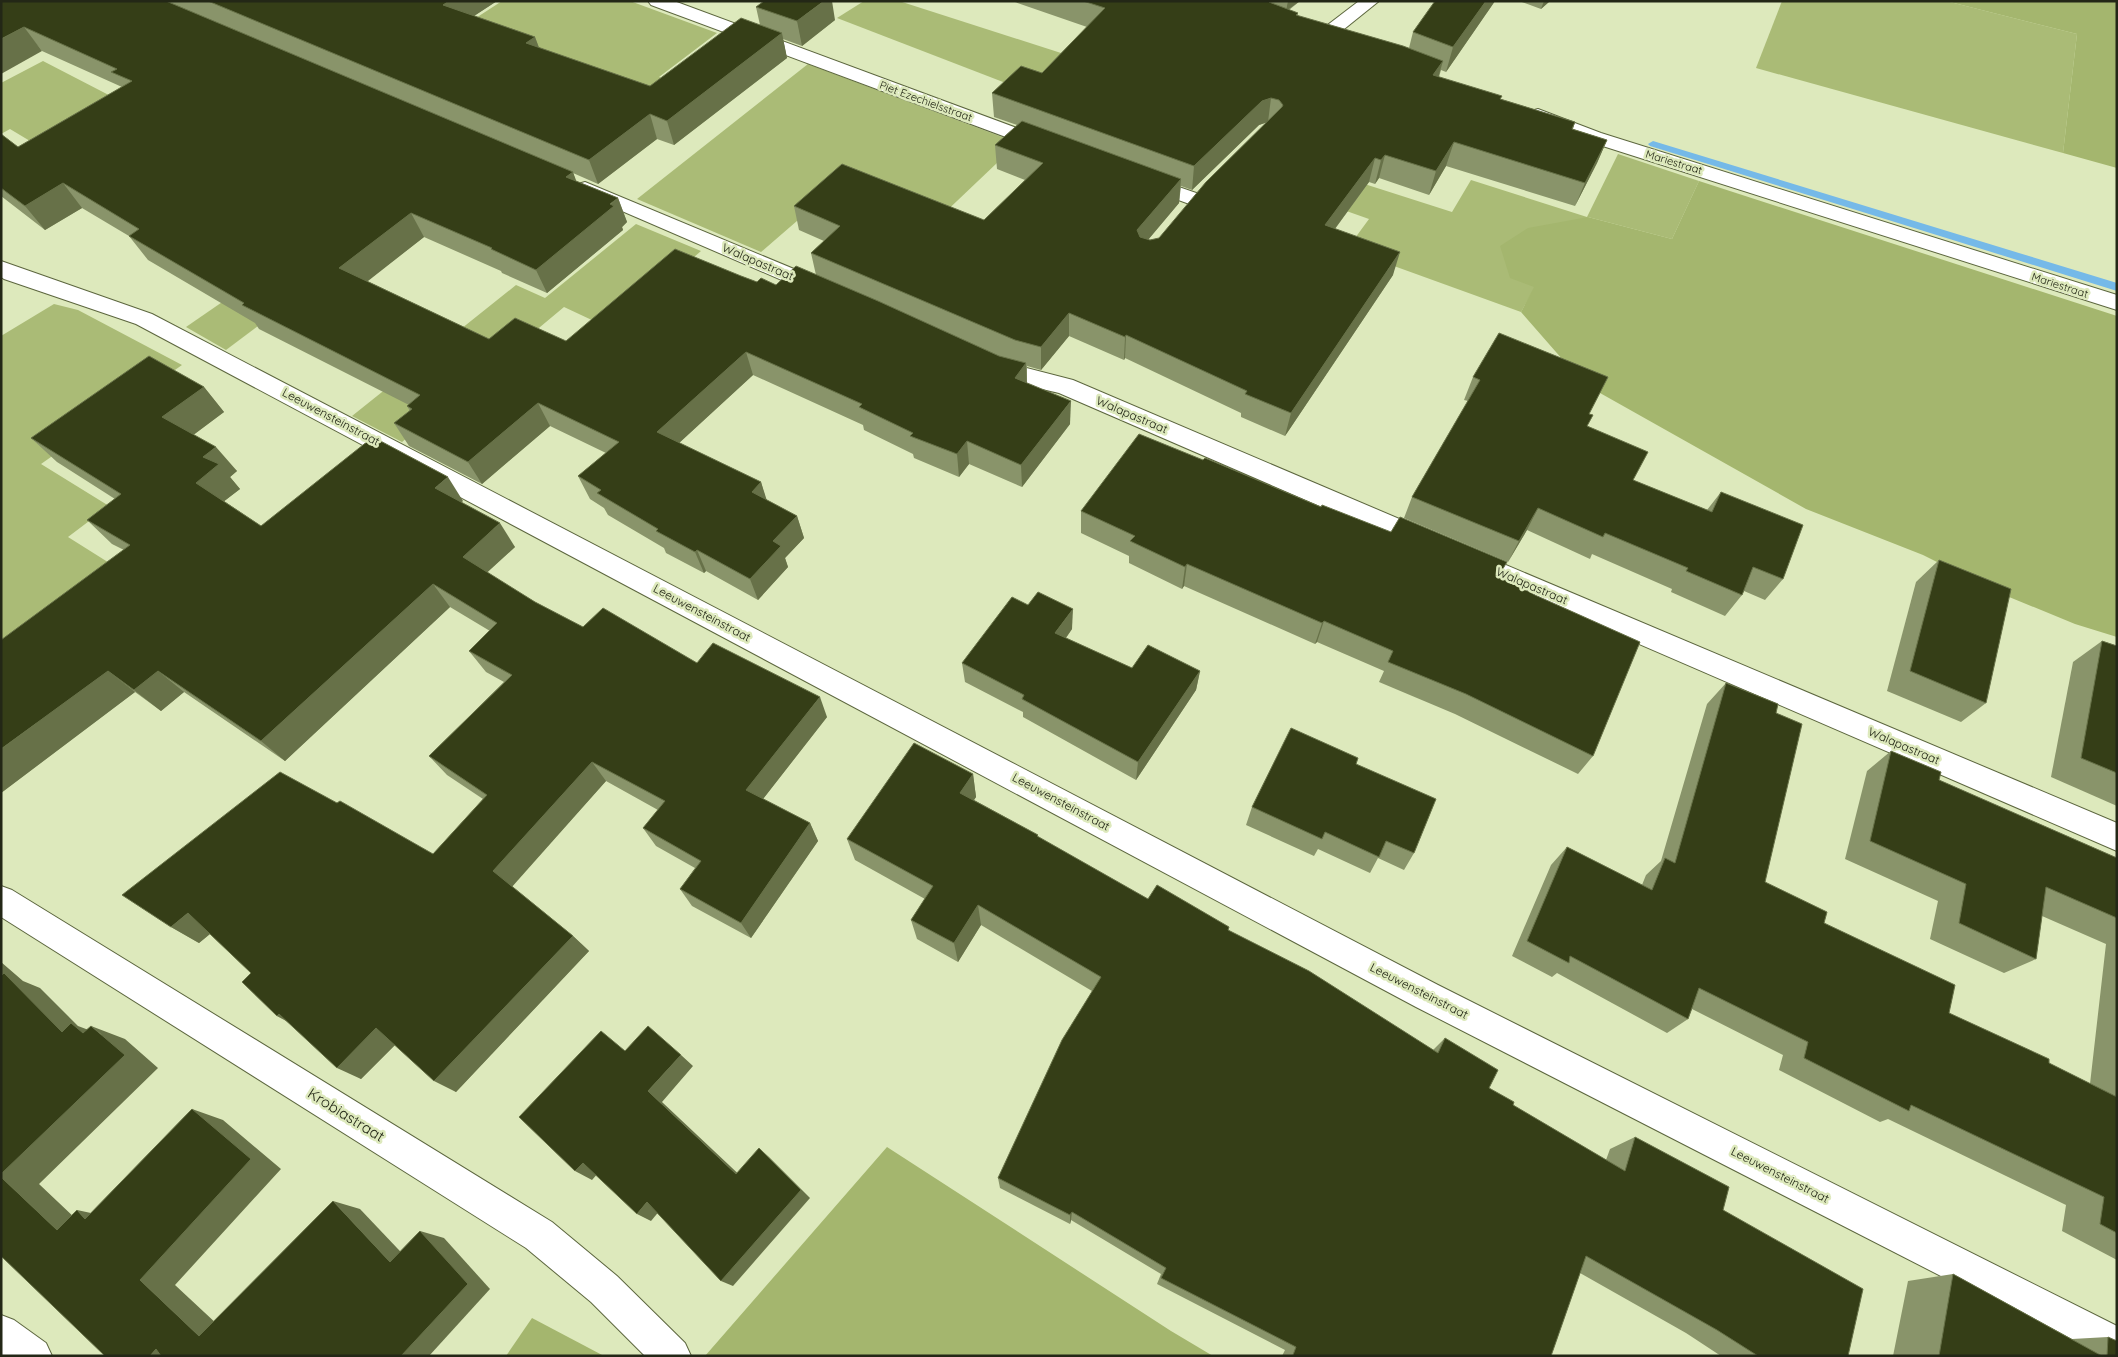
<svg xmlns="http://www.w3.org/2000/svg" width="2118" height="1357" viewBox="0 0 2118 1357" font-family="Quicksand,sans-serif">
	<rect width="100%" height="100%" fill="#dde9bc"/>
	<g fill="#aabb76">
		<polygon points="502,1 630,1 717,33 659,77 688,88 664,106 462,27"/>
		<polygon points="864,1 899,1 1089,62 1050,100 837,18"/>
		<polygon points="1782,1 1946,1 2077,34 2063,153 1756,68"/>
		<polygon points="43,61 130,106 50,153 10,129 1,134 1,83"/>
		<polygon points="808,64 1018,143 937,220 842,182 761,252 637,199"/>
		<polygon points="1261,151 1452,212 1471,180 1587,217 1618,154 1699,181 1672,239 1588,217 1535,287 1521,312 1347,249 1369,219 1239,173"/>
		<polygon points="353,212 388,229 226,350 186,327"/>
		<polygon points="636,224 701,251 611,329 564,307 402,442 352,416 516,285 545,298"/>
		<polygon points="54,304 78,310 182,365 41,464 109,506 68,537 130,576 1,669 1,336"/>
	</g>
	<g fill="#a4b66e">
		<polygon points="1946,1 2117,1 2117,168 2063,153 2077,34"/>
		<polygon points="1699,181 2117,316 2117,637 2075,624 1997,592 1923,555 1806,509 1584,384 1521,312 1534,287 1510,278 1500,246 1528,228 1588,217 1672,239"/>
		<polygon points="887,1147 1171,1331 1213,1356 705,1356"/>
		<polygon points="532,1318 604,1356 506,1356"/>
	</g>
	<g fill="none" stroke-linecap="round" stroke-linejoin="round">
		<polygon fill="#75b9e8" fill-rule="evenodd" points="1653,141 2117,283 2117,291 1650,146 1648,144"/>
		<g stroke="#5c663e" stroke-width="2">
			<g id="minor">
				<polygon points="648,1 674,1 1052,141 1055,145 1052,149 1045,151 1038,149 651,5"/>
				<polygon points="1359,1 1379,1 1333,38 1327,39 1321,38 1318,34 1321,30"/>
				<polygon points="1538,109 1601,133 2117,295 2117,310 1587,141 1531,119 1528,115 1531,111"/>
				<polygon points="1144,175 1202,195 1205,200 1202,205 1195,206 1137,185 1134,181 1137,177"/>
				<polygon points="585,182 830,284 833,289 830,294 822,296 814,294 578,192 575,188 578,184"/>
				<polygon points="1,261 152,314 1438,985 2117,1326 2117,1356 2097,1356 1416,1007 136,324 4,279 1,277"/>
				<path d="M 991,356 L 1015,365 L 1073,380 L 1437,535 L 1441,542 L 1437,549 L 1428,552 L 1419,549 L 1059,393 C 1040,388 989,381 980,364 L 983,358 Z"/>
				<polygon points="1468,549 2117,823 2117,851 1459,566 1455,559 1459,552"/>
				<polygon points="1,886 12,890 552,1222 617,1276 685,1343 691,1356 645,1356 591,1302 526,1248 1,917"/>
				<polygon points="1,1315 14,1320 46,1343 52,1356 1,1356"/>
			</g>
		</g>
		<use href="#minor" fill="#fff" fill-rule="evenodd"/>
	</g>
	<g fill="#89946a" fill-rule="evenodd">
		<path d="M 1,1 L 497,1 L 474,16 L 535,37 L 539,48 L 650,86 L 760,25 L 756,7 L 835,20 L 802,46 L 783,39 L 787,58 L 674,145 L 657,139 L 598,184 L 573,173 L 576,181 L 618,198 L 627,222 L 622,227 L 623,230 L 547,293 L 502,273 L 501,271 L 424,237 L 367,281 L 489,339 L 566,341 L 741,276 L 757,282 L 776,285 L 816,275 L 811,253 L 824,241 L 799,230 L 794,206 L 984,220 L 1025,180 L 997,169 L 995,145 L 1017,125 L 994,117 L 992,93 L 1042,73 L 1087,27 L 1012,1 L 1300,1 L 1289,10 L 1298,13 L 1298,16 L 1409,48 L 1413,32 L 1495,1 L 1446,72 L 1441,70 L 1439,77 L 1501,99 L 1575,122 L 1573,129 L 1607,140 L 1597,163 L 1575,206 L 1446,166 L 1429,195 L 1379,178 L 1375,184 L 1369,182 L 1335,229 L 1393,275 L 1285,436 L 1241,417 L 1241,413 L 1125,358 L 1124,360 L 1069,336 L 1041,370 L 1027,366 L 1027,383 L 1070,424 L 1022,487 L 969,464 L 959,477 L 914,458 L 913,454 L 864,430 L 863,425 L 753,375 L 679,443 L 761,482 L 766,500 L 797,516 L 804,538 L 785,558 L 788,567 L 758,600 L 706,571 L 704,573 L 666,553 L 664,548 L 608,515 L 604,508 L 590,499 L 578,476 L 606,453 L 550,426 L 482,484 L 409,446 L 394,423 L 410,411 L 407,406 L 409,405 L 259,329 L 255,323 L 148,260 L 129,236 L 82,208 L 45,230 L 1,196 L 1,134 L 18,147 L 122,87 L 42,51 ZM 1267,122 L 1159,238 L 1150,240 L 1148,240 L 1179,203 L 1181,186 L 1192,190 L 1259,125 Z"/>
		<polygon points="1519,1 1550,1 1541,9"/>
		<polygon points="1473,377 1593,415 1587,426 1633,480 1707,510 1721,492 1783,579 1765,600 1744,591 1742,595 1725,616 1671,592 1672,589 1592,554 1590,559 1527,530 1508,562 1404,518 1412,497 1468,401 1464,400"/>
		<polygon points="204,387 224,412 193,435 237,471 230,477 240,489 224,501 261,526 463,501 461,502 515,547 487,572 535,602 583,627 697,663 827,717 763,799 810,823 818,841 751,938 692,906 680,889 695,868 656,846 643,828 658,810 606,781 512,886 573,936 589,951 456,1092 395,1045 361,1079 286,1021 277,1016 251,973 210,934 199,943 171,927 337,803 433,854 483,799 447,775 429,756 504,682 486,672 469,651 490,631 450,607 285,761 184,692 161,711 135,692 1,793 124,550 112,544 87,520 115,499 57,462 31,438"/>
		<polygon points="1203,460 1321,507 1500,575 1593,756 1578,774 1455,714 1379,682 1384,671 1317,642 1315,644 1184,586 1182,589 1129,563 1129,556 1081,533 1081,511"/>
		<polygon points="1939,560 1986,703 1961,722 1887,691 1916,582"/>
		<polygon points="1072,629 1066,638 1132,668 1200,671 1196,690 1136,780 1023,717 1023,712 965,682 962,663"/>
		<polygon points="2102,641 2117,646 2117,806 2051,777 2073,662"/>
		<polygon points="1726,683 1776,713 1765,882 1824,923 1949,1013 2090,1084 2106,944 2042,916 2036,959 2004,973 1930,939 1938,901 1845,859 1867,771 1891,751 1939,780 2117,858 2117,1260 2062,1231 2066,1205 1888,1119 1880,1122 1779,1070 1783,1055 1692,1009 1688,1019 1667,1033 1557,973 1552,977 1512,956 1551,865 1567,847 1642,885 1646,875 1661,861 1707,704"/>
		<polygon points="1356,764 1414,853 1404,870 1378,858 1370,873 1318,849 1314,856 1246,825 1252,807"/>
		<polygon points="973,774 976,797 974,800 1038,835 1038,837 1148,899 1229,927 1228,930 1433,1050 1445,1038 1489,1088 1513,1105 1606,1160 1610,1149 1635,1137 1723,1210 1848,1356 1721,1356 1686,1333 1580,1273 1551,1356 1282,1356 1285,1350 1157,1284 1161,1274 1071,1220 1070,1224 1000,1188 998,1178 1092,991 981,925 958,962 917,939 911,920 925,899 855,860 847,839"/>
		<polygon points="1953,1274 2072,1339 2108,1337 2117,1356 1893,1356 1908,1281"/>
	</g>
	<g fill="#677148">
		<polygon points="449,1 497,1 454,29 443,5"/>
		<polygon points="824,1 832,1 835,20 802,46 797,21"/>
		<polygon points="1288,1 1300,1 1286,11"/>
		<polygon points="1486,1 1495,1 1446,72 1453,47"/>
		<polygon points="1544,1 1550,1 1541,9"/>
		<polygon points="24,27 42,51 1,74 1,39"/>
		<polygon points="782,33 787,58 674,145 667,121"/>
		<polygon points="535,37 544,61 526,43"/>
		<polygon points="1443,61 1436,85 1433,75"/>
		<polygon points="1271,98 1268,122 1259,125 1192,190 1194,166 1262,101"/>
		<polygon points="650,114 657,139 598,184 589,160"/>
		<polygon points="1607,140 1597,163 1575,206 1585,183"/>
		<polygon points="1454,142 1446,166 1429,195 1436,171"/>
		<polygon points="1385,155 1379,178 1375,184 1381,160"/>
		<polygon points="1375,158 1369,182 1320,249 1325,225"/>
		<polygon points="573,172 582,197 566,177"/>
		<polygon points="1181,179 1179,203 1136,254 1137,230"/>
		<polygon points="63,183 82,208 45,230 25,206"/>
		<polygon points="618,198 627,222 622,227 623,230 547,293 536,270"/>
		<polygon points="411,213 424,237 354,292 339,268"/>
		<polygon points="1400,252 1393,275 1285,436 1291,413"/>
		<polygon points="1069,313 1069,336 1041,370 1041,347"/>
		<polygon points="1126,335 1125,358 1124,360 1125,337"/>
		<polygon points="746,352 753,375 666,455 657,432"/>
		<polygon points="1026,363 1027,387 1015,378"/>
		<polygon points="204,387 224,412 184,442 162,417"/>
		<polygon points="1071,401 1070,424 1022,487 1021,465"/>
		<polygon points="538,403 550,426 482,484 468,462"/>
		<polygon points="967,441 969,464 959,477 957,454"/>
		<polygon points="216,447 237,471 230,477 240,489 218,506 196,483 203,457"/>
		<polygon points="448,477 463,501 451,511 435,488"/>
		<polygon points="761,482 768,504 752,492"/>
		<polygon points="1538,508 1527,530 1508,562 1519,541"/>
		<polygon points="797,516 804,538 785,558 788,567 758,600 750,579 773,541"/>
		<polygon points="500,523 515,547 479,580 463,557"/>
		<polygon points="697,550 706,571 704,573 695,552"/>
		<polygon points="1187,564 1184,586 1182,589 1185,567"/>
		<polygon points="433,584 450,607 285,761 261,741"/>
		<polygon points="1073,609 1072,629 1055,653 1055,633"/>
		<polygon points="1324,621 1317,642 1315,644 1322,623"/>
		<polygon points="108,671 135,692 1,793 1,749"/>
		<polygon points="158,671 184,692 161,711 134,690"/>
		<polygon points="1200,671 1196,690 1136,780 1138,762"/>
		<polygon points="820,697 827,717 756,808 746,790"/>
		<polygon points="592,762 606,781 511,888 493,871"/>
		<polygon points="973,774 976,797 963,816 960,793"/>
		<polygon points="810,823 818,841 751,938 741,923"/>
		<polygon points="978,905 981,925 958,962 954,943"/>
		<polygon points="188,913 216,929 199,943 171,927"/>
		<polygon points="573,936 589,951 456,1092 434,1081"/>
		<polygon points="1,962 23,981 40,988 78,1026 102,1035 91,1026 125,1039 158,1068 39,1184 95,1237 57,1230 1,1177 1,1174 62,1032 1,977"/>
		<polygon points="279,1014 303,1029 277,1016"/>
		<polygon points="376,1028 399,1041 361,1079 337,1068"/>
		<polygon points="681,1055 693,1066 662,1102 747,1182 736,1174 648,1091"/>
		<polygon points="192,1109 223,1120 281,1169 175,1285 233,1339 199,1336 140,1280"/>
		<polygon points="759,1148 769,1157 810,1198 733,1286 721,1281"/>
		<polygon points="583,1163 599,1172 592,1180 575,1171"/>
		<polygon points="333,1201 360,1209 416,1268 390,1262"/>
		<polygon points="647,1202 661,1209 651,1221 637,1214"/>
		<polygon points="77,1210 114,1218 85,1219"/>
		<polygon points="1072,1212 1071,1220 1070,1224 1070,1215"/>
		<polygon points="420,1231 444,1238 490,1289 429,1356 401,1356"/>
		<polygon points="156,1349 188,1356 150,1356"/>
	</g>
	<g fill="#353e17" stroke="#677148">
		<polygon points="1,1 166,1 573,172 566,177 618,198 610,204 614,206 536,270 491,249 492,248 411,213 339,268 489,339 515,318 566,341 675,249 741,276 757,282 761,278 776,285 796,266 878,301 999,356 1026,363 1015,378 1071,401 1021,465 967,441 957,454 910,436 913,433 859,407 862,404 746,352 657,432 761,482 752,492 797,516 773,541 781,546 750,579 697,550 695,552 656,531 658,529 597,493 601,490 578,476 619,442 538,403 468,462 394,423 412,409 407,406 420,395 242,305 244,303 129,236 139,229 63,183 25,206 1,188 1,134 18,147 132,81 111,72 117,69 24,27 1,39"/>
		<polygon points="208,1 449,1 443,5 535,37 526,43 650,86 741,18 782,33 667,121 650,114 589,160"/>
		<polygon points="764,1 824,1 797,21 756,7"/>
		<polygon points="1083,1 1271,1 1269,2 1298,13 1296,15 1403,46 1443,61 1433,75 1502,96 1500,99 1575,122 1572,129 1607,140 1585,183 1454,142 1436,171 1385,155 1381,160 1375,158 1325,225 1400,252 1291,413 1245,394 1247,391 1126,335 1125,337 1069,313 1041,347 1015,340 811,253 840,226 794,206 842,164 984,220 1043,163 995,145 1022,121 1181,179 1137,230 1140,237 1150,240 1159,238 1206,182 1282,107 1283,105 1279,100 1271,98 1262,101 1194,166 992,93 1021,66 1042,73 1105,8"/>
		<polygon points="1435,1 1486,1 1453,47 1413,32"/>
		<polygon points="1499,333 1608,377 1589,414 1593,415 1587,426 1648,452 1633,480 1712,512 1721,492 1803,525 1783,579 1753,567 1742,595 1686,571 1688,568 1605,533 1603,537 1538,508 1519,541 1412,497 1480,380 1473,377"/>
		<polygon points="149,356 204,387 162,417 216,447 203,457 219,464 196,483 261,526 373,437 448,477 435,488 500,523 463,557 535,602 583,627 603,608 697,663 713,643 820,697 746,790 810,823 741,923 680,889 701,861 643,828 665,801 592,762 493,871 573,936 434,1081 376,1028 337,1068 279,1014 277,1016 242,982 251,973 188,913 171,927 122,895 280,772 337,803 340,801 433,854 487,795 429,756 512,675 469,651 497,623 433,584 261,741 158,671 134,690 108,671 1,749 1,640 130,545 87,520 121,494 31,438"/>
		<polygon points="1139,434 1203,460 1205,458 1321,507 1322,505 1391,532 1400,517 1507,562 1499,575 1535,595 1640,642 1593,756 1466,694 1388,662 1393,651 1324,621 1322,623 1187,564 1185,567 1130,541 1135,536 1081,511"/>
		<polygon points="1939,560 2011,589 1986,703 1910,671"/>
		<polygon points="1038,592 1073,609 1055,633 1132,668 1148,645 1200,671 1138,762 1022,699 1024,695 962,663 1012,597 1028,605"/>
		<polygon points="2102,641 2117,646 2117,773 2081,758"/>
		<polygon points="1726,683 1778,704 1776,713 1802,724 1765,882 1827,912 1824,923 1955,985 1949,1013 2049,1059 2049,1063 2117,1097 2117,1233 2100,1224 2104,1197 1911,1105 1909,1111 1804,1058 1808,1042 1699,988 1688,1019 1570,956 1569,963 1527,941 1567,847 1652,890 1665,858 1675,863"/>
		<polygon points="1291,728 1358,758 1356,764 1436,799 1414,853 1386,841 1379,857 1325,832 1322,839 1252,807"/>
		<polygon points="914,743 973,774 960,793 1038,835 1037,836 1148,899 1157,885 1229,927 1228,930 1309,971 1438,1053 1445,1038 1498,1070 1489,1088 1514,1102 1513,1105 1625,1171 1635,1137 1729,1187 1723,1210 1863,1289 1848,1356 1758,1356 1717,1330 1586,1256 1551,1356 1294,1356 1293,1355 1296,1347 1161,1278 1166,1268 1072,1212 1070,1215 998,1178 1062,1040 1101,977 978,905 954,943 911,920 933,886 847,839"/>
		<polygon points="1891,751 1941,772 1939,780 2117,858 2117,918 2046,887 2036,959 1959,923 1966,884 1870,841"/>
		<polygon points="4,973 62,1032 71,1023 83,1033 91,1026 125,1055 1,1174 1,976"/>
		<polygon points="648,1026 681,1055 648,1091 736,1174 759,1148 801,1190 721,1281 647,1202 637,1214 583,1163 575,1171 519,1117 601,1031 625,1051"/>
		<polygon points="192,1109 251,1159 140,1280 199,1336 333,1201 390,1262 420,1231 468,1284 401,1356 161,1356 156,1349 150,1356 105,1356 1,1256 1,1177 57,1230 77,1210 85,1219"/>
		<polygon points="1953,1274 2102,1356 1939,1356"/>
		<polygon points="2108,1337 2117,1341 2117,1356 2107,1356"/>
	</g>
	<g text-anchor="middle" stroke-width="5" stroke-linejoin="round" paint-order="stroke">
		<g font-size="11" fill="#232716" stroke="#dde9bc">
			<text transform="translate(926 101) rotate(20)" y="4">Piet Ezechielsstraat</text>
			<text transform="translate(1674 162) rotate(17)" y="4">Mariestraat</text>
			<text transform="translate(2060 285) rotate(18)" y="4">Mariestraat</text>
		</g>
		<g font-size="12" fill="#232716" stroke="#dde9bc">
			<text transform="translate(758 262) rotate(23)" y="4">Walapastraat</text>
			<text transform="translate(1132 415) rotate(23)" y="4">Walapastraat</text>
			<text transform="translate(331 417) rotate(28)" y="4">Leeuwensteinstraat</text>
			<text transform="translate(1532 586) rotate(23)" y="4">Walapastraat</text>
			<text transform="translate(702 613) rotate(28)" y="4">Leeuwensteinstraat</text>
			<text transform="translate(1904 746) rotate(23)" y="4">Walapastraat</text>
			<text transform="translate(1061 802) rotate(28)" y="4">Leeuwensteinstraat</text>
			<text transform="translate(1419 991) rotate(27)" y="4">Leeuwensteinstraat</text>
			<text transform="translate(1780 1175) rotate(27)" y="4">Leeuwensteinstraat</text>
		</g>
		<g font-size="15" fill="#232716" stroke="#dde9bc">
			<text transform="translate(346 1115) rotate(32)" y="5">Krobiastraat</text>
		</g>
	</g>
	<rect width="2118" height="1357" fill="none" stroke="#232716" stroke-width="5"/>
</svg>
